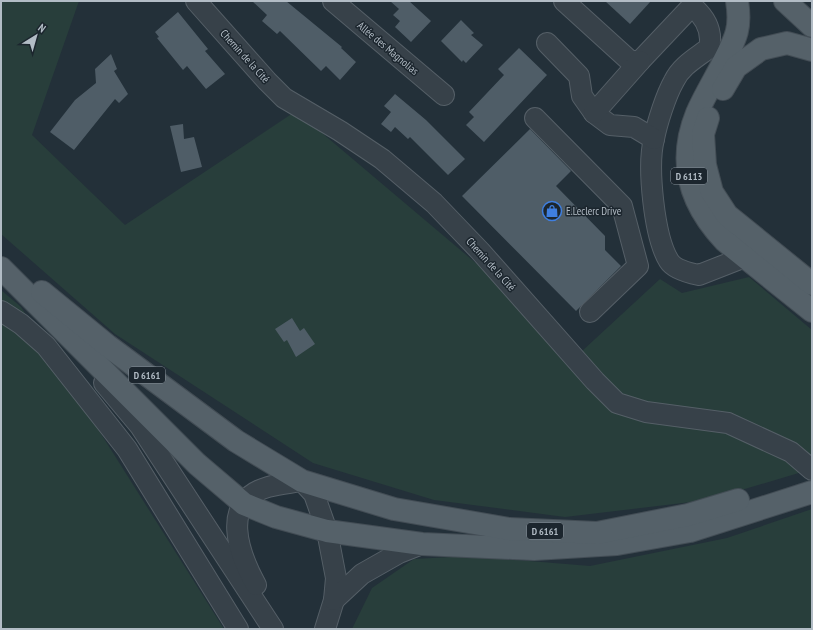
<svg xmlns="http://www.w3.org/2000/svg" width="813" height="630" viewBox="0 0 813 630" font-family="'PT Sans Narrow',sans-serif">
	<rect width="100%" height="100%" fill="#233039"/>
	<g fill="#283e3b">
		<polygon points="1,1 79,1 32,135 125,225 296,111 581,352 660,279 682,293 749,277 812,330 812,469 708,500 565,517 434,500 313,463 115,334 1,234"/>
		<polygon points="1,290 21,307 224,629 1,629"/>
		<polygon points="812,509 812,629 352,629 372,588 414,559 469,556 590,566 727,538"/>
	</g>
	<g fill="#4f5d67">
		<polygon points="252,1 286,1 342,47 341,48 356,62 340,80 326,66 321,71 280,31 277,34 262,21 267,15"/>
		<polygon points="390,1 409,1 431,21 411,42 395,27 400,21 393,15 399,9"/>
		<polygon points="605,1 651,1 630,24"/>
		<polygon points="178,12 208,49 205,51 225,74 206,89 187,66 183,70 157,38 159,37 155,32"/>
		<polygon points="461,20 474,33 471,35 483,45 466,63 463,60 462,62 441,41"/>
		<polygon points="519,48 547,75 484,142 466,125 474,117 469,112 504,75 498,69"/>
		<polygon points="111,54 117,69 114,71 128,94 119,103 115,99 74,150 50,132 75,100 96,83 95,69"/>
		<polygon points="395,94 426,120 465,159 448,175 410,137 408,139 395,127 391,132 381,124 391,112 384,106"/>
		<polygon points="183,124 184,139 194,137 202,167 181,172 170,126"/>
		<polygon points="530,129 571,171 556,186 605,236 605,250 621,266 576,311 462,196"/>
		<polygon points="292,318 300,331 304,328 315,344 296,357 287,340 284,342 275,329"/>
	</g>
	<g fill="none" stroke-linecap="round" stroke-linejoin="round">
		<g stroke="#555f67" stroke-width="22">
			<g id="minor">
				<polyline points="196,1 267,81 284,98 340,131 382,159 434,203 480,251 595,381 617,403 646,412 728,423 791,452 812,470"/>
				<polyline points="333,1 444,95"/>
				<path d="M 564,1 L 630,61 L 640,61 L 692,6 C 705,17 713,31 709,48 C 696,58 681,66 674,81 C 666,95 657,123 654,139 C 647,166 654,237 669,261 C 674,269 689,273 699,275 L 745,257 L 746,244"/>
				<polyline points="547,43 579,76 582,96 594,113 610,125 634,127 654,139"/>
				<polyline points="594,113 640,61"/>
				<polyline points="535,118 622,206 638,266 590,312"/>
				<polyline points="1,311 21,324 46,346 127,449 238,629"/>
				<polyline points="104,383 140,426 273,629"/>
				<path d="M 256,585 C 239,554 219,501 268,487 C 279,484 291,483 302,481 L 314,494 L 327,531 L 336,578 L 334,600 L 325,629"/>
				<polyline points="334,600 362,574 399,553 422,544"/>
			</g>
		</g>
		<g stroke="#434d55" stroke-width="24">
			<g id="major">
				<path d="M 737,1 C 742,31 734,41 721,67 C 713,82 704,97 697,113 C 677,162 690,204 725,241 L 812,311"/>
				<polyline points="785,1 812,26"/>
				<polyline points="723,89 736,67 761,49 787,43 812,50"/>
				<polyline points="708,118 703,134 705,165 712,192 727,215 812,284"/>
				<polyline points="1,268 197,464 244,504 276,517 327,531 422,544 534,549 617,544 690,531 812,492"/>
				<polyline points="42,292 108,346 236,441 302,481 394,509 509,529 597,533 688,515 738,500"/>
			</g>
		</g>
		<use href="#minor" stroke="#374149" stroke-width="20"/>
		<use href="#major" stroke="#556169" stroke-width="22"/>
	</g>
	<defs>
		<g id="shop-ring" transform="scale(1)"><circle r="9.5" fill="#1c262e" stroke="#3f7fe0" stroke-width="1.5"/><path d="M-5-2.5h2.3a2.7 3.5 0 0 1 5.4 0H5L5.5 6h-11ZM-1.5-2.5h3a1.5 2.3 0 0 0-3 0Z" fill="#3f7fe0"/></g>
	</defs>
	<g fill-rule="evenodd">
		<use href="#shop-ring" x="552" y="211"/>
	</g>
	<g text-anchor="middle" stroke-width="3" stroke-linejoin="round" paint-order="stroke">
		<g fill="#1c262e" stroke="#858f98" stroke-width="1">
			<rect x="671" y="168" width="36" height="16" rx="3"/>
			<rect x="129" y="367" width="36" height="16" rx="3"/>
			<rect x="527" y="523" width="36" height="16" rx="3"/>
		</g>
		<g font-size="10" font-weight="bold" fill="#b2bcc5">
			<text x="689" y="180">D 6113</text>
			<text x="147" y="379">D 6161</text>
			<text x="545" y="535">D 6161</text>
		</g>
		<g font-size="11" fill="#b2bcc5" stroke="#1c262e">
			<text transform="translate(388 48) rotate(40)" y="4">Allée des Magnolias</text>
			<text transform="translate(245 56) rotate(48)" y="4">Chemin de la Cité</text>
			<text transform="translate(491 264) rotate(48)" y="4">Chemin de la Cité</text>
		</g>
		<g font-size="11" fill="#b2bcc5" stroke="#1c262e" text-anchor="start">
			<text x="566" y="215">E.Leclerc Drive</text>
		</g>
	</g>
	<rect width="813" height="630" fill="none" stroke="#b2bcc5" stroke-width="4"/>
	<g transform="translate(36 36) rotate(37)" stroke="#1c262e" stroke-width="3" paint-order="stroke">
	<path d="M0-3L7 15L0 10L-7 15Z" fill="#b2bcc5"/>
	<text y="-6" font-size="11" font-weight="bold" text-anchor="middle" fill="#b2bcc5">N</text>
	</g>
</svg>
